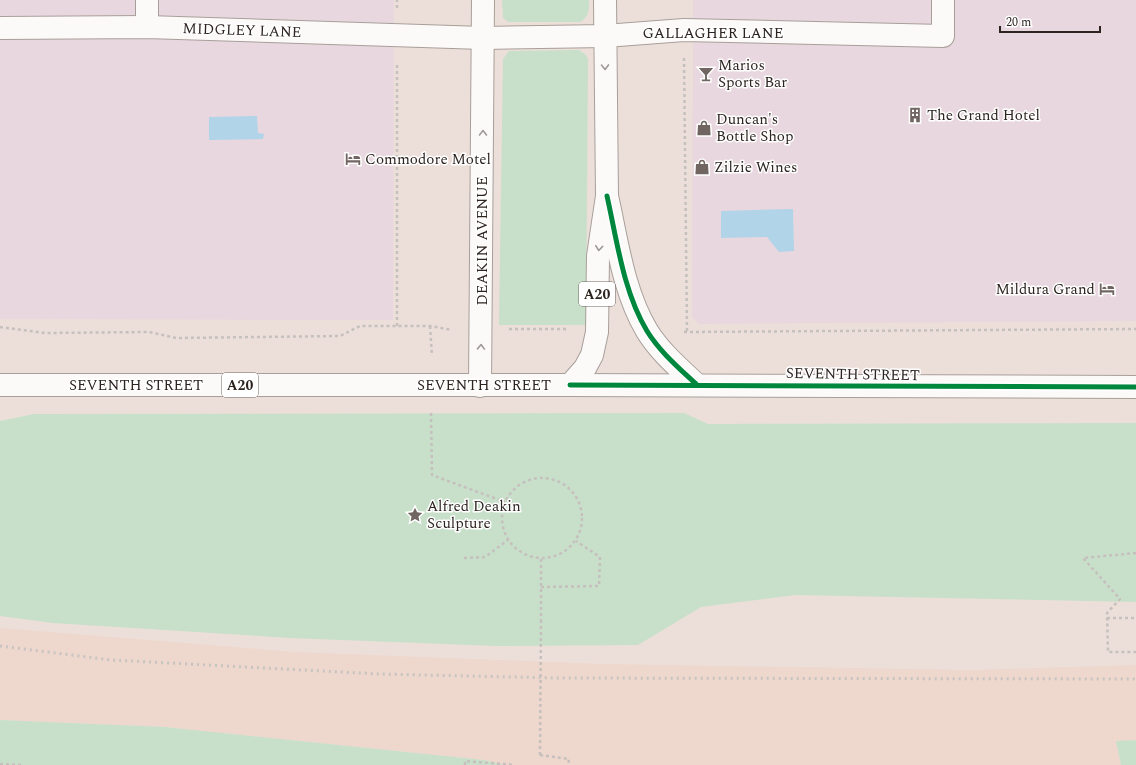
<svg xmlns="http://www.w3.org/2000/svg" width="1136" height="765" viewBox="0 0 1136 765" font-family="Spectral,serif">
	<rect width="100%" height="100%" fill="#ecdfd9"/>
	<g fill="#e8d7de">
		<polygon points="0,0 394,0 393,320 0,319"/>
		<polygon points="693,0 1136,0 1136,321 699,324 692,317"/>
	</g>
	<polygon fill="#eed7cc" points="0,628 295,652 602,664 972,670 1136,665 1136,740 1116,741 1121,765 505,765 484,760 165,727 0,720"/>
	<g fill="#c8e0ca">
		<path d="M 502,0 L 589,0 C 589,10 589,17 580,22 L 508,22 L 503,18 Z"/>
		<polygon points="579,50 586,55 588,59 586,325 499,325 503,59 509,51"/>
		<polygon points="684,413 708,424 1136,423 1136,602 795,595 701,607 638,645 496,646 290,638 53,623 0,616 0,421 34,414"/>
		<polygon points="0,720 165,727 484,760 505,765 0,765"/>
		<polygon points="1136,740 1136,765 1121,765 1116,741"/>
	</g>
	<g fill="#b1d4e9">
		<polygon points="257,116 258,133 264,134 263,139 209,140 209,117"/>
		<polygon points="793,209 794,251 779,252 767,237 721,238 721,211"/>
	</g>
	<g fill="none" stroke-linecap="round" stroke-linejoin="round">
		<g stroke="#a89f9a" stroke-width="24">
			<g id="minor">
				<polyline points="147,0 147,27"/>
				<polyline points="0,28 147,27 483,38 605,36 684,30 943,36 943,0"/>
				<path d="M 607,196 C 617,240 623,291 647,331 C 660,352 679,368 697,385"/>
				<polyline points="570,385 1136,387"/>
			</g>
		</g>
		<g stroke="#a89f9a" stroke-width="24">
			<g id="highway">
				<polyline points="0,385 570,385 585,368 592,355 597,332 598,256 607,196 605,0"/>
				<polyline points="480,386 483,0"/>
			</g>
		</g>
		<g stroke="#c5c0be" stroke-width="2.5" stroke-dasharray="3 3" stroke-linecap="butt">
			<polyline points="397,8 397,0"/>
			<polyline points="684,58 687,331"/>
			<polyline points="397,65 397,326"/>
			<polyline points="430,326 432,356"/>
			<polyline points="0,327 45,333 149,332 176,338 340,336 360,326 430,326 452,330"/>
			<polyline points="509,329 568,329"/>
			<polyline points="684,332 1136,329"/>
			<polyline points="431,413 432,475 505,502"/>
			<circle cx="542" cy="518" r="40"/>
			<polyline points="1136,553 1083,558 1120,599 1107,613 1108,652 1136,652"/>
			<polyline points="464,558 485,557 508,540"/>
			<polyline points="541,587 599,586 600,557 576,541"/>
			<polyline points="1107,618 1136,618"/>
			<polyline points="541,622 541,558"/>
			<polyline points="540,755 569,759 568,765"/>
			<polyline points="0,764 22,765"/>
			<polyline points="465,765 465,761 514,765"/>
		</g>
		<use href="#minor" stroke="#fcfaf9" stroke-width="22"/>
		<use href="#highway" stroke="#fcfaf9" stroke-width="22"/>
		<polyline stroke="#c7c4c2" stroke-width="3" stroke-dasharray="2 4" stroke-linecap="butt" points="0,646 112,660 379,674 557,678 1136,679"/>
		<polyline stroke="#c5c0be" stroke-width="2.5" stroke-dasharray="3 3" stroke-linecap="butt" points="540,755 541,622"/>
		<g stroke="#fff" stroke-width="8">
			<g id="cycleway">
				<path d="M 607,196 C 617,240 623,291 647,331 C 660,352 679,368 697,385"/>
				<polyline points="570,385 1136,387"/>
			</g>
		</g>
		<use href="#cycleway" stroke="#00873e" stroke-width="5"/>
	</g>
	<defs><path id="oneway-chevron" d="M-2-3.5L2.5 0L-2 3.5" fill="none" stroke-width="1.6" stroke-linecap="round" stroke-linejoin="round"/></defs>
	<g stroke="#9f9a97">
		<use href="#oneway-chevron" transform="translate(605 67) rotate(89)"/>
		<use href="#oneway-chevron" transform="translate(483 133) rotate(-90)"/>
		<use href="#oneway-chevron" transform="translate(599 248) rotate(96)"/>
		<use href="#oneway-chevron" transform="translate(481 347) rotate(-88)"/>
	</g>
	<defs>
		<g id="bar-bare" transform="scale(1.2)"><path d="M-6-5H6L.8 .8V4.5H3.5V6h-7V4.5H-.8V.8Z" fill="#706561" stroke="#fff" stroke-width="2.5" paint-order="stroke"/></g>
		<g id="building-bare" transform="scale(1.2)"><path d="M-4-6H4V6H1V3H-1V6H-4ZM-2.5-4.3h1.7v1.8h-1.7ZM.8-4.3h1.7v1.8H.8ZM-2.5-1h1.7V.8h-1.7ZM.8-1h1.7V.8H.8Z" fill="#706561" stroke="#fff" stroke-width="2.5" paint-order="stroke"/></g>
		<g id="shop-bare" transform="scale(1.2)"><path d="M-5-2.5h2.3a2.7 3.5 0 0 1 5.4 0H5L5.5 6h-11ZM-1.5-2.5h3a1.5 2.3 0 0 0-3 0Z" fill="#706561" stroke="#fff" stroke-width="2.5" paint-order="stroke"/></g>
		<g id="hotel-bare" transform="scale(1.2)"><path d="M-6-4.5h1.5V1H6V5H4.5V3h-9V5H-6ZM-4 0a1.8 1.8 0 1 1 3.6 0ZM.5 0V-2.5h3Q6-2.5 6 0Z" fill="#706561" stroke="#fff" stroke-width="2.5" paint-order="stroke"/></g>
		<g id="sight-bare" transform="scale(1.2)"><path d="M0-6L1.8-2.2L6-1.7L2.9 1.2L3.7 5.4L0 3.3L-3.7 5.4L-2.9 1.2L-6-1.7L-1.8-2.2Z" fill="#706561" stroke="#fff" stroke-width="2.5" paint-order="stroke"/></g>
	</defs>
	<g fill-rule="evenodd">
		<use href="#bar-bare" x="706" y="74"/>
		<use href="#building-bare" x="915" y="115"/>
		<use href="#shop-bare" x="704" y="128"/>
		<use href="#hotel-bare" x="353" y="159"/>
		<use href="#shop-bare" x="702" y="167"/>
		<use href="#hotel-bare" x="1107" y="289"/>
		<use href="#sight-bare" x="415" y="515"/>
	</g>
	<g text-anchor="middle" stroke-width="3" stroke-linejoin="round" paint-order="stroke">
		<g fill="#fff" stroke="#6c6663" stroke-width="1">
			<rect x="579" y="282" width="36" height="24" rx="3"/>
			<rect x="222" y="373" width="36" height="24" rx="3"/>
		</g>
		<g font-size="14" font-weight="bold" fill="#2d2420">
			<text x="597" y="299">A20</text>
			<text x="240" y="390">A20</text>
		</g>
		<g font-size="15" fill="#2d2420" stroke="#fff">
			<text transform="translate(242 30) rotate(2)" y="5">MIDGLEY LANE</text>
			<text x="713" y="38">GALLAGHER LANE</text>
			<text transform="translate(482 241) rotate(-90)" y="5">DEAKIN AVENUE</text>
			<text transform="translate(853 374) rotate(1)" y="5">SEVENTH STREET</text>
			<text x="136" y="390">SEVENTH STREET</text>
			<text x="484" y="390">SEVENTH STREET</text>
		</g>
		<g font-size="15" fill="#2d2420" stroke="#fff" text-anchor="start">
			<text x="718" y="70">Marios<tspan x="718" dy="17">Sports Bar</tspan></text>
			<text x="927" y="120">The Grand Hotel</text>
			<text x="716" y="124">Duncan's<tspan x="716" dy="17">Bottle Shop</tspan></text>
			<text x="365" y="164">Commodore Motel</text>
			<text x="714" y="172">Zilzie Wines</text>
			<text x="1095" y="294" text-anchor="end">Mildura Grand</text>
			<text x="427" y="511">Alfred Deakin<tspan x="427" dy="17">Sculpture</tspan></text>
		</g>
	</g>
	<path d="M1000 26v6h100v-6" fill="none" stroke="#2d2420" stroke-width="2"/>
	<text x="1006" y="26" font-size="12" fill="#2d2420" stroke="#ffffff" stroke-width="3" paint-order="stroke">20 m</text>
</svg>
